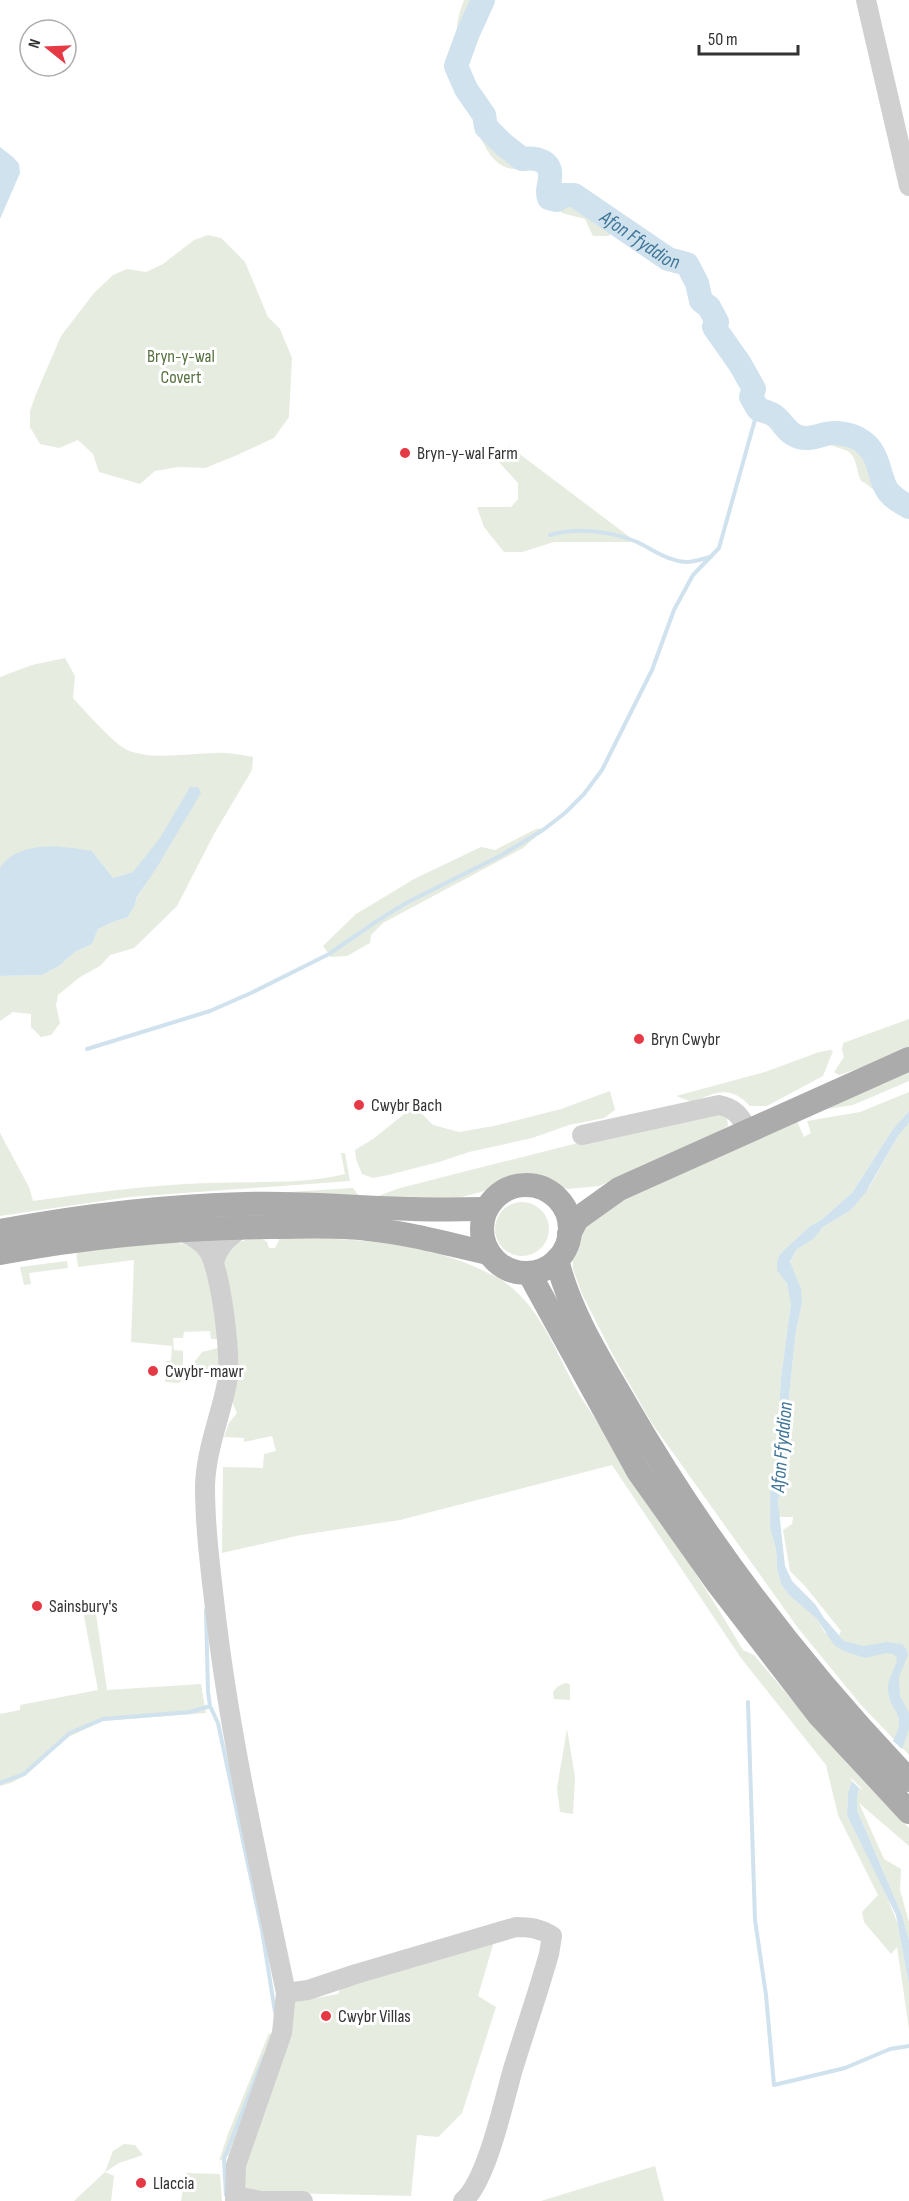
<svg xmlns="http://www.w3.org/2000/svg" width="909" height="2201" viewBox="0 0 909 2201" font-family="'Sofia Sans Condensed',sans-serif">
	<rect width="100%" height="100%" fill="#fff"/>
	<g fill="#e6ecdf">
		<path d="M 464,0 L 478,0 L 462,37 L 458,40 C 455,25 459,14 464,0 Z"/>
		<path d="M 472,116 L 500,144 L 526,167 C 493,178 481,139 472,116 Z"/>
		<polygon points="567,198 575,200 610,223 612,230 609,236 593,236 585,219 562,213 557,205"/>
		<polygon points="208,235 221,238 245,262 268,317 280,329 292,358 289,417 274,438 235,456 205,468 178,467 155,471 140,484 99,472 93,454 78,440 59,448 40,444 30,427 30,411 36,394 61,336 94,293 113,275 127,269 146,272 163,264 194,240"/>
		<path d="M 830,436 C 844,436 865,441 872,455 C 877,465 879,477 883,487 L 883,492 L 880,494 C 873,491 869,484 861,481 C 857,473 857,459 850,453 C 843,447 833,449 828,441 Z"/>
		<polygon points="509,446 627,535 636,542 554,542 522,552 504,552 484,527 477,507 511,507 518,499 518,483 497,460"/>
		<path d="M 65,658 L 75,676 L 73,698 C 84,710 114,744 127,750 C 154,761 187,753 216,753 C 228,752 241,755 253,757 L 252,770 L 214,834 L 177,906 L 134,948 L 110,955 L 100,966 L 80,977 L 58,995 L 56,1005 L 60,1023 L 51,1035 L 41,1037 L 31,1027 L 31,1014 L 13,1012 L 0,1021 L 0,976 L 42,975 L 59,966 L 75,952 L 92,944 L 98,929 L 115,921 L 127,918 L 135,905 L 137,898 L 172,841 L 133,872 L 113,878 L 92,851 L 0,868 L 0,677 L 32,665 Z"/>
		<polygon points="546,828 523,848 383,923 371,935 370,943 347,956 331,957 323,946 356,914 414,879 481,847 495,850 536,829"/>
		<polygon points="909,1019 909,1049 881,1061 839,1075 834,1072 844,1057 842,1050 843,1043"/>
		<path d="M 830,1050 L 833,1051 L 823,1076 L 767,1106 L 750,1106 C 729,1084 716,1093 692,1102 L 676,1096 L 765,1072 L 819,1052 Z"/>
		<polygon points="909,1067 909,1081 853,1105 808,1112"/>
		<polygon points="610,1091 615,1110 604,1118 569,1125 532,1138 469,1152 439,1162 388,1175 373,1178 362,1174 356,1159 355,1150 373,1139 414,1106 433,1125 459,1132 494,1126 561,1109"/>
		<polygon points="909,1092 909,1111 893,1129 852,1193 821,1220 810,1226 780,1254 777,1266 790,1291 791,1303 781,1378 775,1476 770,1493 770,1528 776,1549 777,1568 781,1584 789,1595 817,1619 825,1633 844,1641 839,1635 841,1631 805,1586 790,1571 783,1530 792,1524 793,1517 779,1517 778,1502 786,1465 789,1396 796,1331 802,1304 790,1263 797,1249 812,1239 823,1227 851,1210 870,1186 898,1136 909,1123 909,1755 861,1705 798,1628 651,1422 613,1355 582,1294 573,1269 572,1246 579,1231 614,1203 797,1121 804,1137 811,1133 807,1121 860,1112"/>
		<polygon points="720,1114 727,1118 728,1126 706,1139 599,1186 568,1189 531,1179 520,1178 481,1192 442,1202 273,1193 353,1188 359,1196 378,1196 400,1188 617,1133"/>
		<path d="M 0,1133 L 29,1187 L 33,1201 C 91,1193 149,1185 207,1183 C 253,1181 301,1185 345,1174 L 341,1153 L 345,1153 L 350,1181 L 129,1197 L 0,1216 Z"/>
		<circle cx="522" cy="1229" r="27"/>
		<path d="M 261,1238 L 267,1242 L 269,1248 L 275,1248 L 280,1238 C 353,1238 430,1241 496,1277 C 539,1300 556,1354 579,1394 C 586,1405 594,1417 601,1428 C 648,1502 698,1574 743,1650 L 754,1655 C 804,1715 854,1773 909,1828 L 909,1846 L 859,1803 L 884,1859 L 901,1869 L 900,1890 L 909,1922 L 909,1940 L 902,1915 L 857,1810 L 857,1797 L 859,1788 L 863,1790 L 850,1777 L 852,1781 L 848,1794 L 847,1815 L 885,1891 L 898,1925 L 909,1985 L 909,2029 L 897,1947 L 891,1954 L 864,1922 L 862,1912 L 878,1895 L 838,1815 L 826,1765 L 741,1658 L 612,1465 L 400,1520 L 301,1535 L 222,1553 L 223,1467 L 263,1468 L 264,1454 L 276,1451 L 272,1436 L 244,1442 L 244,1438 L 224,1437 L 229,1423 L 237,1413 L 231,1399 L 238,1358 L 237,1342 L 223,1261 C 236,1242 238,1240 261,1238 Z"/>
		<path d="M 165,1241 C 176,1243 192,1243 200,1253 C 211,1266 215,1320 218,1339 L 211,1339 L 210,1331 L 184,1332 L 183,1338 L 173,1338 L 174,1350 L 183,1351 L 183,1369 L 189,1369 L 202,1352 L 218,1348 L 218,1369 L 191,1372 L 179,1383 L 165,1382 L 166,1361 L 171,1361 L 172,1346 L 131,1342 L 134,1260 L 78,1267 L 76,1249 Z"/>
		<polygon points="67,1261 68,1268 29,1273 31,1284 24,1285 20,1267"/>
		<polygon points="88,1607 95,1607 107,1690 201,1684 206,1713 103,1721 66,1738 26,1775 11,1783 0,1786 0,1714 20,1710 20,1705 98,1690 84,1616"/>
		<polygon points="565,1683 570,1684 570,1700 554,1699 553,1692 557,1687"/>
		<polygon points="567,1729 575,1777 573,1814 560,1812 557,1788"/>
		<polygon points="495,1938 478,1996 496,2007 462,2113 438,2137 417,2135 411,2196 242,2192 242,2168 289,2003 338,1994 341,1986"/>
		<polygon points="269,2033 274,2036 229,2155 219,2161 228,2134"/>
		<polygon points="124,2144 135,2145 143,2155 119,2163 105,2172 114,2176 111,2201 74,2201 105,2172 113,2151"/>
		<polygon points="655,2166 664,2201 541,2201"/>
		<polygon points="186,2173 220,2174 222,2201 181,2201"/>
	</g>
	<g fill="#cfe2ee">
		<polygon points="0,147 14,158 19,164 20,173 0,219"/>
		<path d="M 190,787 L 198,787 L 201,793 L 157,867 L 137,897 L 135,905 L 127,918 L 115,921 L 98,929 L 92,944 L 75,952 L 59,966 L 42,975 L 0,976 L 0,868 C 19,839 64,846 92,851 L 113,878 L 133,872 L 160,838 Z"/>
		<path d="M 909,1111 L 909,1123 L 898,1136 L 866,1192 L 851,1210 L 823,1227 L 813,1239 L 797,1249 L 790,1262 L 801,1289 L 802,1304 L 796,1331 L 789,1396 L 786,1465 L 778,1502 L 785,1566 L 792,1581 L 815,1604 L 824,1618 L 844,1641 L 863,1646 L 887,1642 L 902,1644 L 907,1650 L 908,1655 L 899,1677 L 900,1696 L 909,1713 L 909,1729 L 902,1749 L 893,1741 C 909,1709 889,1716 888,1688 C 888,1676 897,1668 897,1657 L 893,1654 L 886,1653 L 865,1658 L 844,1651 L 834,1645 L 817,1619 L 789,1595 L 781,1584 L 777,1568 L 776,1549 L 770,1528 L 770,1493 L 775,1476 L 781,1378 L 791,1303 L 787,1284 L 777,1270 L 777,1261 L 780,1254 L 810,1226 L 821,1220 L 852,1193 L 893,1129 Z"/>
		<polygon points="852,1781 859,1788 857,1797 857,1810 902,1915 909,1940 909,1985 896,1915 847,1815 848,1793"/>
	</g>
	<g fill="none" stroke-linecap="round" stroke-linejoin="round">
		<g stroke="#cfe2ee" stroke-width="4">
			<path d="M 550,535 C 577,527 611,531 637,542 C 654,550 669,562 688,562 C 695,562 704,558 711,557"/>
			<polyline points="87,1049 210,1011 251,993 329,954 377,921 408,902 500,856 543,830 565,813 584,794 602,770 652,670 674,610 687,586 693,575 719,548 758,409"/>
			<polyline points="206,1610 208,1692 210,1706"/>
			<polyline points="748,1702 755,1920 766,1995 774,2085 845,2068 890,2049 909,2046"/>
			<polyline points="0,1783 24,1774 70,1733 103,1719 190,1712 210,1706 218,1723 262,1930 275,2012"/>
			<polyline points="226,2195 224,2159 264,2057"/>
		</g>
		<path stroke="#cfe2ee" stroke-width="24" id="s1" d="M 483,0 L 468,33 L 456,66 L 466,89 L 484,115 L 486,127 L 503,144 L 522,159 C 537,157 552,161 550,178 C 550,186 546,190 549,198 L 557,200 L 564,195 L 574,195 L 668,259 L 687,264 L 697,283 L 701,301 L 709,307 L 717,322 L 714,327 L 740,364 L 754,389 L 751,397 L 758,409 C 763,411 770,412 775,416 C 784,423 786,433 799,437 C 809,440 817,436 826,434 C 836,431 854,435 862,441 C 878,452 878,470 885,486 C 889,496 900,502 909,507"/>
		<g stroke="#d0d0d0" stroke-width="20">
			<polyline points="866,0 909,186"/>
			<path d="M 582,1135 L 719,1105 C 735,1108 740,1116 748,1130"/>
			<path d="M 178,1230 C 190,1235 200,1239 208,1250 C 221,1269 232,1360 227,1383 C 220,1418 206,1450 205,1486 C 205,1530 211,1573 216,1617 C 231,1744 260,1868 286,1993 L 282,2033 L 236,2165 L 235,2201"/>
			<path d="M 214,1262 C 219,1244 229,1237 243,1227"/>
			<path d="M 286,1993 L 308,1990 L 356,1974 L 516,1927 C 530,1927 539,1928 552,1936 L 549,1954 C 538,1993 525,2030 513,2069 C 504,2100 487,2181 463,2201"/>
			<polyline points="235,2196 261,2201 303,2201"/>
		</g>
		<g stroke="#ababab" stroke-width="24">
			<circle cx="526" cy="1229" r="44"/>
			<path d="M 0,1231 C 81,1216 163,1206 245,1204 C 301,1202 357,1208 413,1209 C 438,1210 462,1209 486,1209"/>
			<polyline points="569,1234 577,1219 619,1189 909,1059"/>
			<path d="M 0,1253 C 90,1236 181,1228 272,1227 C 303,1227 336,1225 368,1229 C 409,1233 448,1244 488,1253"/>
			<path d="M 557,1260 C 570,1312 598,1357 625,1403 C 704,1540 800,1666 909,1780"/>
			<polyline points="529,1273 638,1471 718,1584 818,1714 909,1812"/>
		</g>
	</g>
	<g fill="#e63946" stroke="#fff" stroke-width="2">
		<circle cx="405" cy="453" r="6"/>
		<circle cx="639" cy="1039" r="6"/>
		<circle cx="359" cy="1105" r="6"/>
		<circle cx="153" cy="1371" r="6"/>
		<circle cx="37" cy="1606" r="6"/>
		<circle cx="326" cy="2016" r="6"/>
		<circle cx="141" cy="2183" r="6"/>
	</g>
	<g text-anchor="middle" stroke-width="6" stroke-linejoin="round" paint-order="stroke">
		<g font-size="18" fill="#56703f" stroke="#fff">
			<text x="181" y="362">Bryn-y-wal<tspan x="181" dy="21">Covert</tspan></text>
		</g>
		<g font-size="18" fill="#333" stroke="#fff" text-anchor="start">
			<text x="417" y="459">Bryn-y-wal Farm</text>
			<text x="651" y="1045">Bryn Cwybr</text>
			<text x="371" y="1111">Cwybr Bach</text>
			<text x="165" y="1377">Cwybr-mawr</text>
			<text x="49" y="1612">Sainsbury's</text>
			<text x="338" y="2022">Cwybr Villas</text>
			<text x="153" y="2189">Llaccia</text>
		</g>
		<g font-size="20" font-style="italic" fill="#3f7597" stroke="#fff">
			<text dy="7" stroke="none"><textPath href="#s1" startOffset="356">Afon Ffyddion</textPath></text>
			<text transform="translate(781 1447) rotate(-85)" y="7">Afon Ffyddion</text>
		</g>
	</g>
	<g transform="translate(48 48) rotate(288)"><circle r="28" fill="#ffffff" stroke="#adadad" stroke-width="1.5"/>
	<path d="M0-4.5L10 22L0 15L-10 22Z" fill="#e63946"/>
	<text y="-9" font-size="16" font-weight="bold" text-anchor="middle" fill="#333333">N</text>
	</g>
	<path d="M699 45v9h99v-9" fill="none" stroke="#333333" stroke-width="3"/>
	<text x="708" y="45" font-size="18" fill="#333333" stroke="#ffffff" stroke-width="4.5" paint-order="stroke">50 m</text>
</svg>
